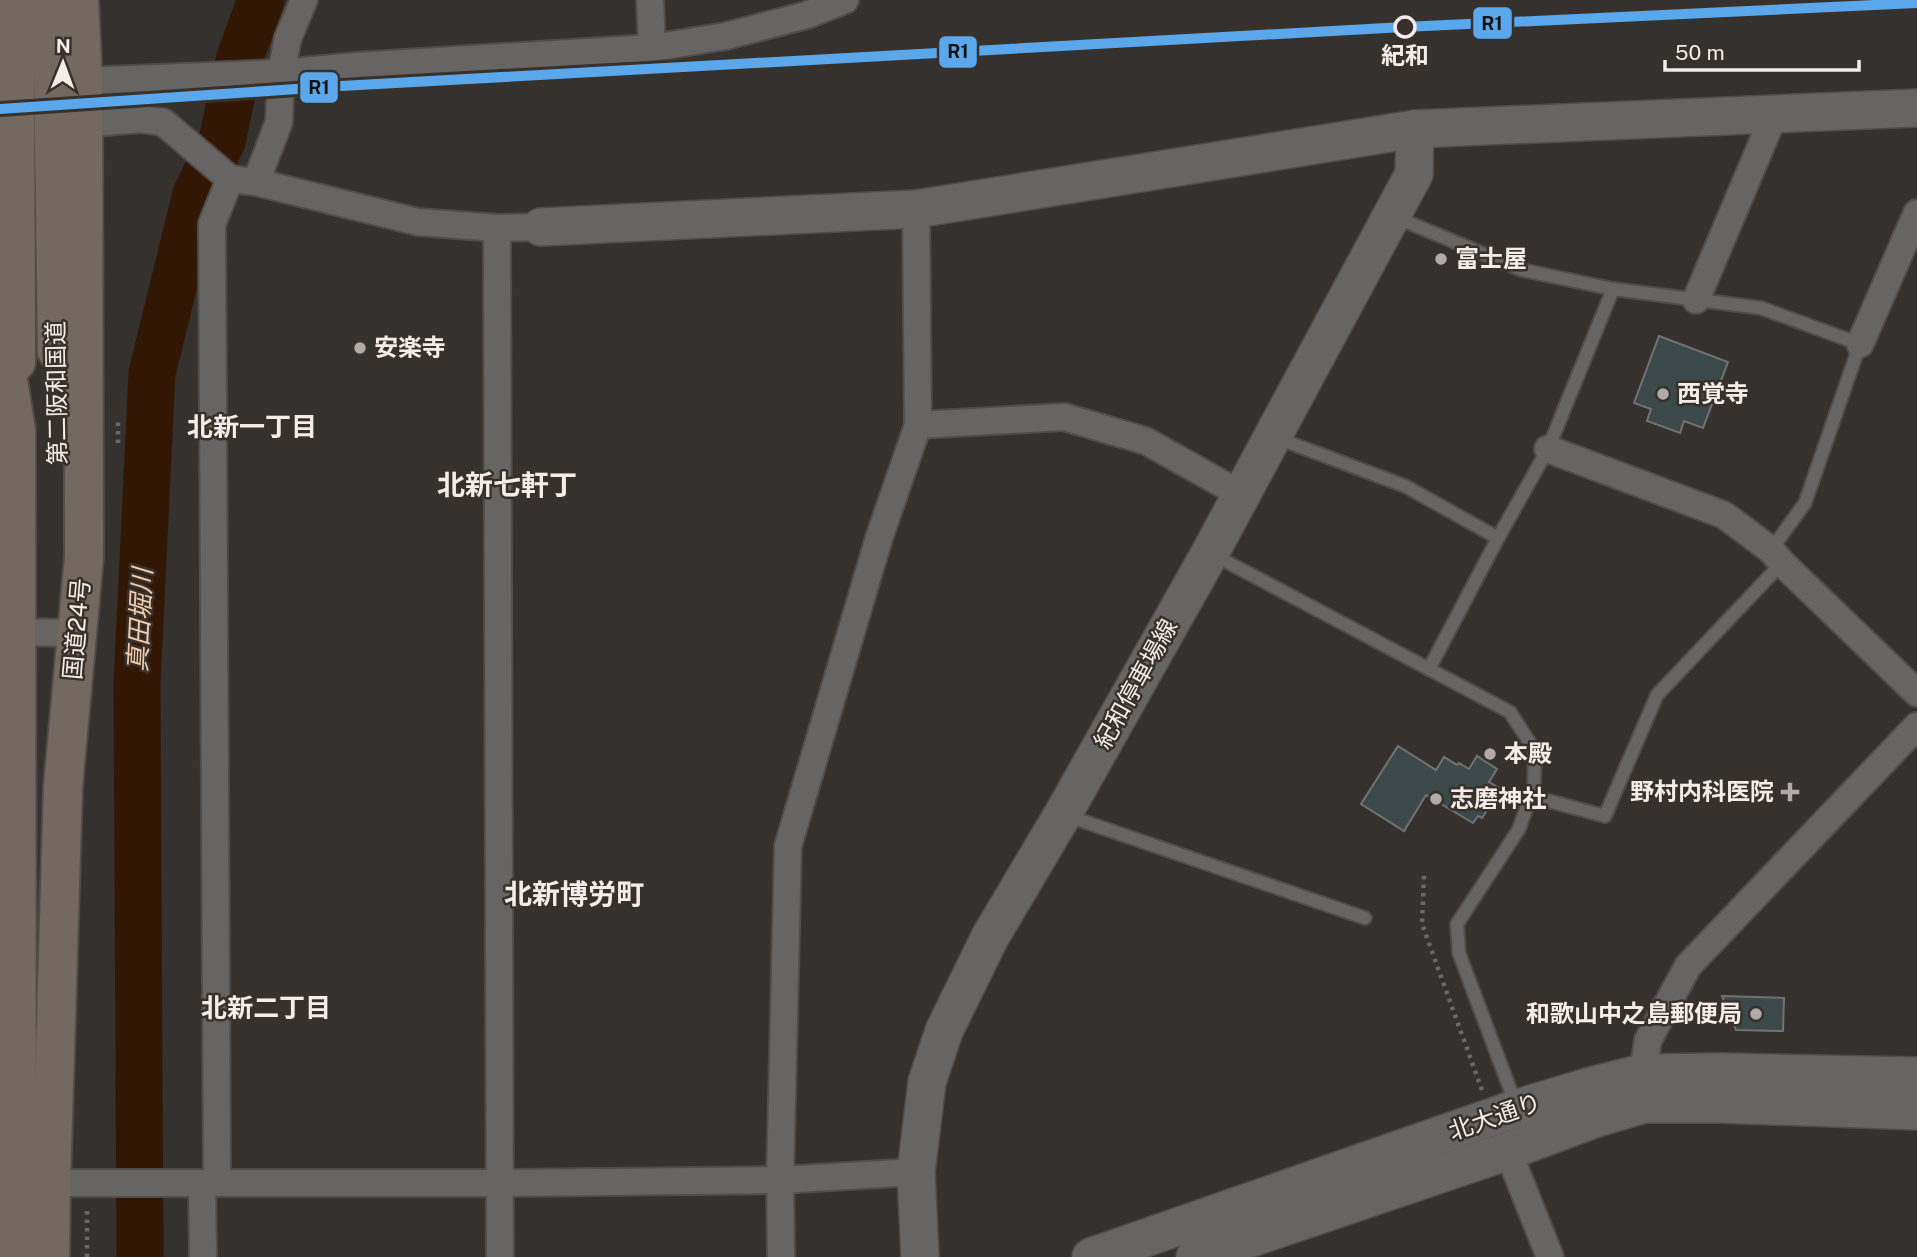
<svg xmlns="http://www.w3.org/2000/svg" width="1917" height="1257" viewBox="0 0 1917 1257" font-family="'Public Sans','Noto Sans JP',sans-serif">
	<rect width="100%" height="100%" fill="#35312e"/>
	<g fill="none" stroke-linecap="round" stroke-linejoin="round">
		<polyline stroke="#321804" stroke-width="47" points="140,1257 137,684 152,373 196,194 222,141 240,57 261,0"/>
	</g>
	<g fill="#3c494b" stroke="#727272" stroke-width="2">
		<polygon points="1659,336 1728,362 1703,428 1684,421 1680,433 1647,421 1651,409 1634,403"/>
		<polygon points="1398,746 1436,770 1444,757 1457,765 1459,763 1469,769 1477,756 1497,769 1489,782 1501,789 1482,818 1478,816 1473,823 1426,795 1404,831 1361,804"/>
		<polygon points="1722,996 1784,998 1783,1031 1736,1030"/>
	</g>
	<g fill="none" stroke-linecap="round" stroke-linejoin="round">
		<g stroke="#504c4a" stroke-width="16">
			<g id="lane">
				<polyline points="1395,217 1522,270 1613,289"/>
				<polyline points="1274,437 1405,486 1498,538"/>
				<polyline points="1212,554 1510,712 1535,751 1534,786 1519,829 1457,924 1459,953 1516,1105"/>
				<polyline points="1429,669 1498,538 1548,449 1613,289 1761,308 1860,344 1805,503 1771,550"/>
				<polyline points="1530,796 1605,816 1657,695 1782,563"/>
				<polyline points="1065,815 1365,918"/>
			</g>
		</g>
		<g stroke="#504c4a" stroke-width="30">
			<g id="street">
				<polyline points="650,0 652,48"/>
				<polyline points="83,81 281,73 356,66 652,48 726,36 807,15 845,0"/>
				<polyline points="82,124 140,119 163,122 230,179 256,182 418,222 497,228 541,227"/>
				<polyline points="256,182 279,122 281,73 288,38 304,0"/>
				<polyline points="497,228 500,1257"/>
				<polyline points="1696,300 1774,115"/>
				<polyline points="1860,344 1917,213"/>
				<polyline points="918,425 1064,417 1146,441 1242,495"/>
				<polyline points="1548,449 1724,515 1771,550 1782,563 1917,693"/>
				<polyline points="2,632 77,633"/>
				<polyline points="1644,1088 1643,1073 1648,1040 1688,966 1917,726"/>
				<polyline points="1508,1151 1550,1257"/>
				<polyline points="217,1182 212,224 230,179"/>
				<polyline points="36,1183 499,1183 780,1180 916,1172"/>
				<polyline points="202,1183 203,1257"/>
				<polyline points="781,1257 780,1180 788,846 879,538 918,425 916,209"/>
			</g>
		</g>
		<g stroke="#504c4a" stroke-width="40">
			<g id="secondary">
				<polyline points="541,227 916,209 1415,129 1917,108"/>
				<polyline points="920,1257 916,1172 927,1082 944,1031 990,937 1063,814 1210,553 1414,174 1415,129"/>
				<polyline points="1091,1257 1518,1108 1591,1086 1643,1073 1722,1072 1917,1076"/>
				<polyline points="1195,1257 1508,1151 1597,1118 1644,1104 1719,1104 1917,1111"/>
			</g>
		</g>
		<g stroke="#504c4a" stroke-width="42">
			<g id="highway">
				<polyline points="15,0 16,362"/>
				<polyline points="52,0 57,351"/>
				<polyline points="0,332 16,430 17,1257"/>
				<polyline points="50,1257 51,1183 63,787 84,557 83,81 79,0"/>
			</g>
		</g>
		<g stroke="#6b6967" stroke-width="4.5" stroke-dasharray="3.5 5" stroke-linecap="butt">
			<polyline points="118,443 118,420"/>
			<polyline points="1424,876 1422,924 1482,1090"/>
			<polyline points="87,1257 87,1209"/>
		</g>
		<use href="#lane" stroke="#676563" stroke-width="12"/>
		<use href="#street" stroke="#676563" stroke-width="26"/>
		<use href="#secondary" stroke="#676563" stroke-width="37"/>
		<use href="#highway" stroke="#746960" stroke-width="38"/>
		<g stroke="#38312b" stroke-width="16">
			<polyline id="rail-1" points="0,109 341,86 1404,27 1917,3"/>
		</g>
		<use href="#rail-1" stroke="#5aa8eb" stroke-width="10"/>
	</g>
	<circle fill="#38312b" stroke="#f2edea" stroke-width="3.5" cx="1405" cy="27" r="10"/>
	<g fill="#b0aba8" stroke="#38312b" stroke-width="2.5">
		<circle cx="1441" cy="259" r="7"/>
		<circle cx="360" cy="348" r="7"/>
		<circle cx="1663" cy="394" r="7"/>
		<circle cx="1490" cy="754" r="7"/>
		<path d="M1786.5 781.5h7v7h7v7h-7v7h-7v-7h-7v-7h7z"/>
		<circle cx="1436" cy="799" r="7"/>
		<circle cx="1756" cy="1014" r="7"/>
	</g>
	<g text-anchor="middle" stroke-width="5" stroke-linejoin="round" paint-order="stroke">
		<g font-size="24" font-weight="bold" fill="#f2edea" stroke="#38312b">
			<text x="1405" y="64">紀和</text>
		</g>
		<g font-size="24" font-weight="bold" fill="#f2edea" stroke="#38312b" text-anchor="start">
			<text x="1455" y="267">富士屋</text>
			<text x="374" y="356">安楽寺</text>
			<text x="1677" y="402">西覚寺</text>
			<text x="1504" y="762">本殿</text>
			<text x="1774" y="800" text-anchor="end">野村内科医院</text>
			<text x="1450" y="807">志磨神社</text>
			<text x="1742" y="1022" text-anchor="end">和歌山中之島郵便局</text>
		</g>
		<g font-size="24" fill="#f2edea" stroke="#38312b">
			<text transform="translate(57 393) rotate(-91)" y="8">第二阪和国道</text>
			<text transform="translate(77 629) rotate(-85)" y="8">国道24号</text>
			<text transform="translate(1136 684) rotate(-61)" y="8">紀和停車場線</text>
			<text transform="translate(1495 1117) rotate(-19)" y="8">北大通り</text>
		</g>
		<g font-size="26" font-weight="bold" fill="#f2edea" stroke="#38312b">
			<text x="252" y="436">北新一丁目</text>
			<text x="266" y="1017">北新二丁目</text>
		</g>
		<g font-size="26" font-style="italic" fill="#f6cbab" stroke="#38312b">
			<text transform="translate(140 620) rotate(-87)" y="9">真田堀川</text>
		</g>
		<g font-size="28" font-weight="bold" fill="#f2edea" stroke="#38312b">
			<text x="507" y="495">北新七軒丁</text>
			<text x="574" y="904">北新博労町</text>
		</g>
	</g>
	<g stroke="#38312b" stroke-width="2.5">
		<rect x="1472" y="6" width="41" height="34" rx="7" fill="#5aa8eb"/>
		<rect x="938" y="35" width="40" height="34" rx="7" fill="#5aa8eb"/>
		<rect x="299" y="71" width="40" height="33" rx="7" fill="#5aa8eb"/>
	</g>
	<g font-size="19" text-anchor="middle" font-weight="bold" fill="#111">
		<text x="1492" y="30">R1</text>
		<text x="958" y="58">R1</text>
		<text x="319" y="94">R1</text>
	</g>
	<g transform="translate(63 63) rotate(1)" stroke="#38312b" stroke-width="5" paint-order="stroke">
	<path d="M0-5L12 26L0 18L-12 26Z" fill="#f2edea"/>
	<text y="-10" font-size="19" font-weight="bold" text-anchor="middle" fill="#f2edea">N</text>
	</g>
	<path d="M1665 60v10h194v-10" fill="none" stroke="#f2edea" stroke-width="3.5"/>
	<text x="1675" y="60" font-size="21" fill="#f2edea" stroke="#38312b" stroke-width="5" paint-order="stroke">50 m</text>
</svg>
